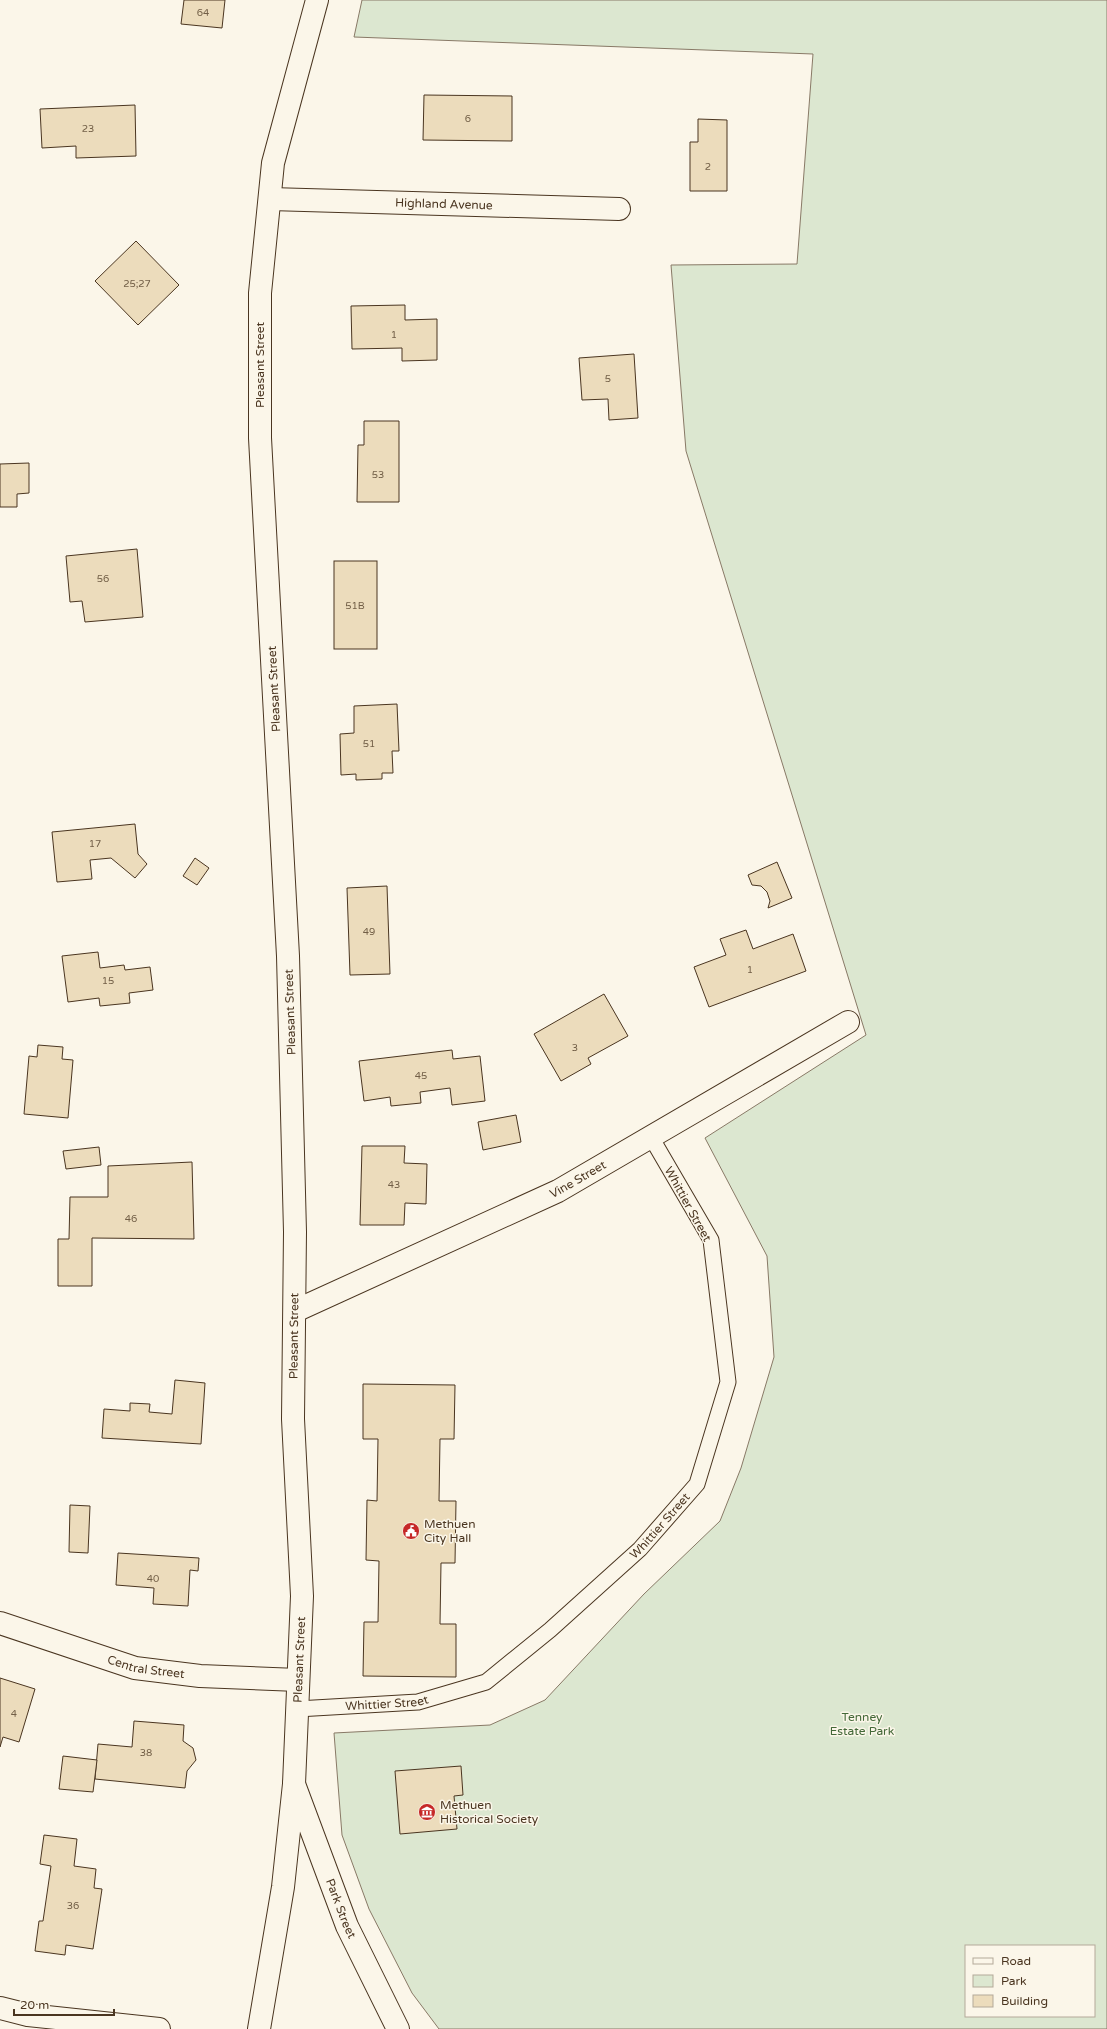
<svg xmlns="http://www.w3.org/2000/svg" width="1107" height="2029" viewBox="0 0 1107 2029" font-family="'Varela Round',sans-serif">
	<rect width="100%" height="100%" fill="#fbf6e9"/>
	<path fill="#dce7d0" stroke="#887966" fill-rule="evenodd" d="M 362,0 L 1107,0 L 1107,2029 L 439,2029 L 412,1993 L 369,1909 L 342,1835 L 334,1733 L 490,1725 L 545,1700 L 644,1594 L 720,1521 L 741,1468 L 774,1357 L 767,1256 L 705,1138 L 866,1035 L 686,451 L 671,265 L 797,264 L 813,54 L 354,37 ZM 966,1946 L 1094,1946 L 1094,2016 L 966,2016 Z"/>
	<g fill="#ecdcbc" stroke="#4a3520">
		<polygon points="184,0 225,0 222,28 181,24"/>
		<polygon points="424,95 512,96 512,141 423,140"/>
		<polygon points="135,105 136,156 76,158 76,146 42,148 40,109"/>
		<polygon points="698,119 727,120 727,191 690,191 690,142 698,142"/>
		<polygon points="136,241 179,285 138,325 95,281"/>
		<polygon points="405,305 405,320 437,319 437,360 402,361 402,348 352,349 351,306"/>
		<polygon points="634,354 638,418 609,420 608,399 582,400 579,358"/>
		<polygon points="364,421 399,421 399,502 357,502 358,445 364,445"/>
		<polygon points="29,463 29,493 17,494 17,507 0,507 0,464"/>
		<polygon points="137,549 143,617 85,622 82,601 70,602 66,556"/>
		<rect x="334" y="561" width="43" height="88"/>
		<polygon points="397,704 399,751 392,751 393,773 382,773 382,779 356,780 356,774 341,775 340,734 354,733 354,706"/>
		<polygon points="135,824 138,854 147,864 135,878 111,858 90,860 92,879 57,882 52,832"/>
		<polygon points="195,858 209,868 197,885 183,876"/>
		<polygon points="777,862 792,898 768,908 770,901 767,892 761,886 752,885 748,875"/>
		<polygon points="387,886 390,974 350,975 347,888"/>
		<polygon points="746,930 753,949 793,934 806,971 709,1007 694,967 726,955 720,939"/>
		<polygon points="98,952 100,968 124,965 125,970 150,967 153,990 129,993 130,1003 100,1006 99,998 68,1002 62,956"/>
		<polygon points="604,994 628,1036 588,1058 591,1064 561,1081 534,1034"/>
		<polygon points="38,1045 63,1047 62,1059 73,1060 68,1118 24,1114 29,1056 37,1057"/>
		<polygon points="452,1050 453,1059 480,1056 485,1101 452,1105 450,1088 420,1092 421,1103 391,1106 390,1097 364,1101 359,1061"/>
		<polygon points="516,1115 521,1142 483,1150 478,1122"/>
		<polygon points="362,1146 405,1146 404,1163 427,1164 426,1204 405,1203 404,1225 360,1225"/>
		<polygon points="99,1147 101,1165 66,1169 63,1151"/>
		<polygon points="192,1162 194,1239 92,1238 92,1286 58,1286 58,1239 69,1239 70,1197 108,1197 108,1166"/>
		<polygon points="175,1380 205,1383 201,1444 102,1438 104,1409 130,1411 130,1403 150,1404 149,1412 172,1414"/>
		<polygon points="363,1384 455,1385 454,1439 440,1439 439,1501 456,1501 455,1563 441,1563 440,1624 456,1624 456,1677 363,1676 364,1622 378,1622 379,1561 366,1560 367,1500 377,1501 378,1439 363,1439"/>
		<polygon points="70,1505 90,1506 88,1553 69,1552"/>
		<polygon points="118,1553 199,1558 198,1571 190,1570 188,1606 153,1604 154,1588 116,1585"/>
		<polygon points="0,1678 35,1689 19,1742 3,1737 0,1747"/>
		<polygon points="134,1721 184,1725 183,1741 193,1748 196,1760 187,1771 185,1788 95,1779 98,1744 132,1747"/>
		<polygon points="63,1756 97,1760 93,1792 59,1789"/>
		<polygon points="461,1766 463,1795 454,1796 457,1829 400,1834 395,1771"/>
		<polygon points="44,1835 77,1839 74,1866 96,1869 94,1888 102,1889 93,1949 66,1945 65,1955 35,1951 39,1921 43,1921 51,1866 40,1864"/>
	</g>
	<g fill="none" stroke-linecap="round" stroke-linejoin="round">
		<g stroke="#4a3520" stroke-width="17">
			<g id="service">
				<path id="s1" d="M 297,1709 L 418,1702 L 486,1682 L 550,1630 L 640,1549 L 697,1484 L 728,1382 L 711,1240 L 651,1137"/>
			</g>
		</g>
		<g stroke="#4a3520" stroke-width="24">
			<g id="minor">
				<path id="s2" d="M 270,199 L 619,209"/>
				<path id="s3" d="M 295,1311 L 558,1191 L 848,1022"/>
				<path id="s4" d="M 0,1623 L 135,1668 L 200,1676 L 298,1680"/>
			</g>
		</g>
		<g stroke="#4a3520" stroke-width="24">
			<polyline id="tertiary" points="0,2008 28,2015 159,2029"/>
		</g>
		<g stroke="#4a3520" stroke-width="24">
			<g id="secondary">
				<path id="s5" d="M 294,1784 L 347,1926 L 398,2029"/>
			</g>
		</g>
		<g stroke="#4a3520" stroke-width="24">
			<g id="primary">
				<path id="s6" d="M 259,2029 L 283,1887 L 294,1784 L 302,1596 L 293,1419 L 295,1232 L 288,956 L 260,438 L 260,293 L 273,163 L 317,0"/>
			</g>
		</g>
		<use href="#service" stroke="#fbf6e9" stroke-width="15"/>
		<use href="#minor" stroke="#fbf6e9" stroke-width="22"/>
		<use href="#tertiary" stroke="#fbf6e9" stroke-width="22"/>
		<use href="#secondary" stroke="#fbf6e9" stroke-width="22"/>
		<use href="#primary" stroke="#fbf6e9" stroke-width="22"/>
	</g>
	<defs>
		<g id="civic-disc" transform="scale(0.9)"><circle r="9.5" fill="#c62828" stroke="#fbf6e9"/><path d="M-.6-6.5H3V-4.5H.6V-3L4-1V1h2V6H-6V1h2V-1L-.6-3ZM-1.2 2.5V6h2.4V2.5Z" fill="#fff"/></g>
		<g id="museum-disc" transform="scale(0.9)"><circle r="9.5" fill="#c62828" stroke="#fbf6e9"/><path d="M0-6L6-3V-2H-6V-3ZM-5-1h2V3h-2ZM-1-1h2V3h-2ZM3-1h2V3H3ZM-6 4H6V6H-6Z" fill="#fff"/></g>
	</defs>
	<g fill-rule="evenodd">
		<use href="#civic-disc" x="411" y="1531"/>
		<use href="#museum-disc" x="427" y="1812"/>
	</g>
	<g text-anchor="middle" stroke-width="3" stroke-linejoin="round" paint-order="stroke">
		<g font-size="10" fill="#725f47">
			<text x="203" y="16">64</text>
			<text x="468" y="122">6</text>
			<text x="88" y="132">23</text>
			<text x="708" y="170">2</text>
			<text x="137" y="287">25;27</text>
			<text x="394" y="338">1</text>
			<text x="608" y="382">5</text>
			<text x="378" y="478">53</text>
			<text x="103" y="582">56</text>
			<text x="355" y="609">51B</text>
			<text x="369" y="747">51</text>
			<text x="95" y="847">17</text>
			<text x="369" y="935">49</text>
			<text x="750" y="973">1</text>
			<text x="108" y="984">15</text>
			<text x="575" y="1051">3</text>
			<text x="421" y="1079">45</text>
			<text x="394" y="1188">43</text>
			<text x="131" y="1222">46</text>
			<text x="153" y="1582">40</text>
			<text x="14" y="1717">4</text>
			<text x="146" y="1756">38</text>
			<text x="73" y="1909">36</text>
		</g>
		<g font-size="12" fill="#4a3520" stroke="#fbf6e9">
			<text dy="4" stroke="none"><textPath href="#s2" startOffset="174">Highland Avenue</textPath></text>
			<text transform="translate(260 365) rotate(-90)" y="4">Pleasant Street</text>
			<text transform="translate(274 689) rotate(-93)" y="4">Pleasant Street</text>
			<text transform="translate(290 1012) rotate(-92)" y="4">Pleasant Street</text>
			<text dy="4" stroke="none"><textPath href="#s3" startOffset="312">Vine Street</textPath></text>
			<text transform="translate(688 1204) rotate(61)" y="4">Whittier Street</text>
			<text dy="4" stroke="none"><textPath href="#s6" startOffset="696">Pleasant Street</textPath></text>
			<text dy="4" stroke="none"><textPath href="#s1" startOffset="426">Whittier Street</textPath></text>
			<text dy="4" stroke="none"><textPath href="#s6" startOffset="372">Pleasant Street</textPath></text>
			<text dy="4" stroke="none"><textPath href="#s4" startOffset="153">Central Street</textPath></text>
			<text dy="4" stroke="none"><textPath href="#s1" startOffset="90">Whittier Street</textPath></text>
			<text dy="4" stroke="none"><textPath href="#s5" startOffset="133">Park Street</textPath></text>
		</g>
		<g font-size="12" fill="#4a3520" stroke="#fbf6e9" text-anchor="start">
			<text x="424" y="1528">Methuen<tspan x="424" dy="14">City Hall</tspan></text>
			<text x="440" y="1809">Methuen<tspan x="440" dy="14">Historical Society</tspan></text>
		</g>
		<g font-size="12" fill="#436837" stroke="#fbf6e9">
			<text x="862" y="1721">Tenney<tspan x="862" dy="14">Estate Park</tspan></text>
		</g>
	</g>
	<rect x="965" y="1945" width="130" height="72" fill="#fbf6e9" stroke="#b4a999"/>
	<rect x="973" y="1958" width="20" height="6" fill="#fbf6e9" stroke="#b4a999"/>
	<text x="1001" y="1965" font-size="12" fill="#4a3520">Road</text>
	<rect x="973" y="1975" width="20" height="12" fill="#dce7d0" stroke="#b4a999"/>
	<text x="1001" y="1985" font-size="12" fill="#4a3520">Park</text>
	<rect x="973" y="1995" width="20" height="12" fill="#ecdcbc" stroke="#b4a999"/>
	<text x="1001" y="2005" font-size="12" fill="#4a3520">Building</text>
	<path d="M14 2009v6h100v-6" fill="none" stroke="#4a3520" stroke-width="2"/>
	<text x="20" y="2009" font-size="12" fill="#4a3520" stroke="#fbf6e9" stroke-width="3" paint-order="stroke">20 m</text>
</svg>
